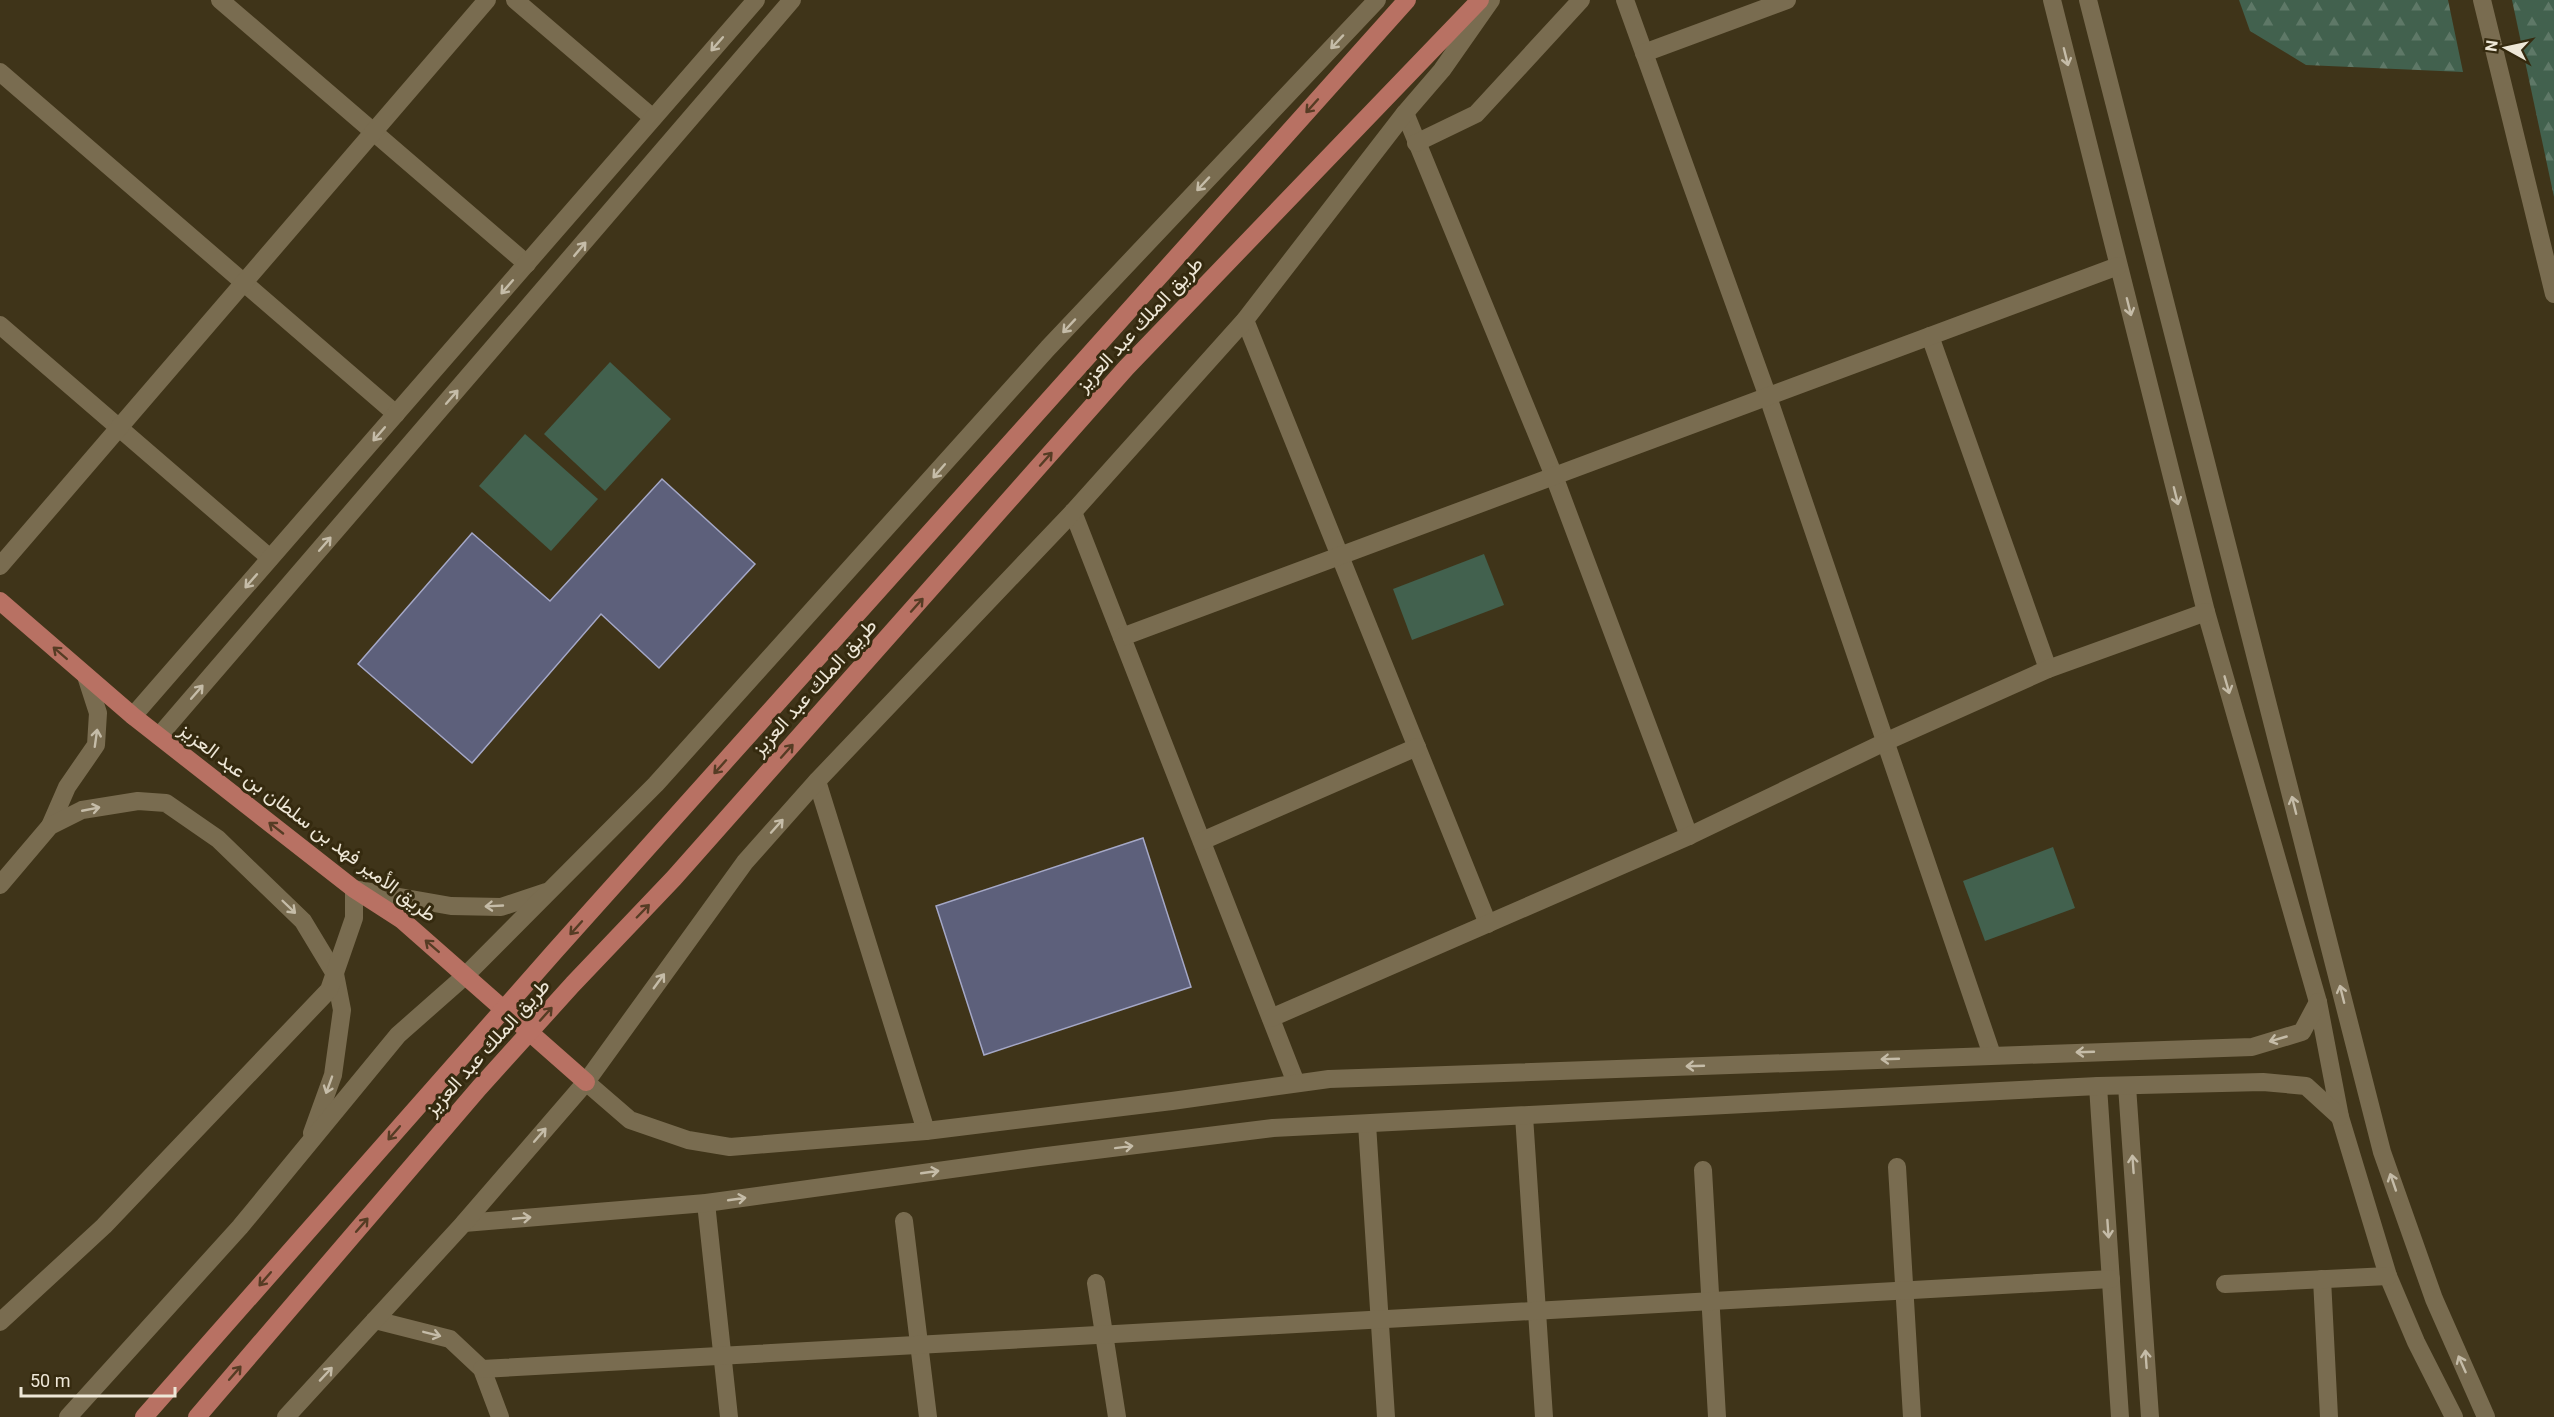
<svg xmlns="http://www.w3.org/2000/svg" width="2554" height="1417" viewBox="0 0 2554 1417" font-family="Roboto,Vazirmatn,sans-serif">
	<defs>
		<pattern id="forest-firs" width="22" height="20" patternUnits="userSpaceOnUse" patternTransform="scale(1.5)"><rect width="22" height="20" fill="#42614e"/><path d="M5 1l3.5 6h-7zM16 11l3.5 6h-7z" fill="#5e7867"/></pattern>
	</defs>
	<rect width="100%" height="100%" fill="#3f3419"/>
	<g fill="url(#forest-firs)">
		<polygon points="2239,0 2448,0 2463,72 2306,65 2250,31"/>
		<polygon points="2512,0 2554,0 2554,197"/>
	</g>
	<g fill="#42614e">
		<polygon points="610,362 671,419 605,491 544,434"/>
		<polygon points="525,434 598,499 551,551 479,486"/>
		<polygon points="1484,554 1504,605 1412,640 1393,589"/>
		<polygon points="2053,847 2075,908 1985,941 1963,881"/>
	</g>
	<g fill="#5d607b" stroke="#a5a8c7" stroke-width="1.5">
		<polygon points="662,479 755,564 659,668 601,614 472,763 358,664 472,533 550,601"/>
		<polygon points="1143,838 1191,987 984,1055 936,906"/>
	</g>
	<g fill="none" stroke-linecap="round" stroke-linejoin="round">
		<g stroke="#796c50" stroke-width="18">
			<polyline points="220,0 527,264"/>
			<polyline points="515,0 653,118"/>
			<polyline points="1625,0 1768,397 1992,1055"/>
			<polyline points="2052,0 2206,612 2318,1002 2340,1117 2388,1276 2416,1342 2454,1417"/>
			<polyline points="2088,0 2382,1152 2434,1299 2486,1417"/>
			<polyline points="2482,0 2554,294"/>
			<polyline points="1644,53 1787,0"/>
			<polyline points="0,72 396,414"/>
			<polyline points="1405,113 1554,476 1689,836"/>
			<polyline points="1416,143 1476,114 1581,0"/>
			<polyline points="1245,320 1488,924"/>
			<polyline points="0,325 270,558"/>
			<polyline points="1930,336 2048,669"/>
			<polyline points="1073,512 1296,1083"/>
			<polyline points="0,566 487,0"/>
			<polyline points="1122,637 2118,266"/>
			<polyline points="133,716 756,0"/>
			<polyline points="159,736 792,0"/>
			<polyline points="817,781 926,1131"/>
			<polyline points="50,826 67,787 96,745 98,713 86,676"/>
			<polyline points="1202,841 1417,747"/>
			<polyline points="0,885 50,826 82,810 138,801 166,803 218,839 303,921 335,974 342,1010 333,1075 312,1133"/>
			<polyline points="1271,1018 1689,836 1885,742 2048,669 2206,612"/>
			<polyline points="586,1082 630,1120 688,1140 730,1147 926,1131 1172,1101 1329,1079 2252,1047 2302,1032 2318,1002"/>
			<polyline points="2098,1086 2120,1417"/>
			<polyline points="2127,1086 2150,1417"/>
			<polyline points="1524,1116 1544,1417"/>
			<polyline points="1367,1124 1386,1417"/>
			<polyline points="1897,1167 1912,1417"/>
			<polyline points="1703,1170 1717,1417"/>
			<polyline points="706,1203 729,1417"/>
			<polyline points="904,1221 928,1417"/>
			<polyline points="464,1223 706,1203 1039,1157 1273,1128 2098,1086 2263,1082 2306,1086 2340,1117"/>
			<polyline points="2322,1279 2329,1417"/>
			<polyline points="1096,1283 1117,1417"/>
			<polyline points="2225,1284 2388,1276"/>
			<polyline points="375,1320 450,1339 482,1369 500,1417"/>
			<polyline points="0,1322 104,1226 329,990 354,918 354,889 451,906 501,907 546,892"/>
			<polyline points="482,1369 2111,1279"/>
			<polyline points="68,1417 240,1227 398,1035 466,975 656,784 1048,348 1377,0"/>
			<polyline points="286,1417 464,1223 586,1082 745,862 817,781 1073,512 1245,320 1405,113 1442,70 1491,0"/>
		</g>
		<g stroke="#b87163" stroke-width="18">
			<polyline points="0,601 133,716 354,889 402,920 586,1082"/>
			<polyline points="144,1417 555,951 1407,0"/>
			<polyline points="197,1417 479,1088 573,984 674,878 1126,368 1480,0"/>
		</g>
	</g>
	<defs><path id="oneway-shaft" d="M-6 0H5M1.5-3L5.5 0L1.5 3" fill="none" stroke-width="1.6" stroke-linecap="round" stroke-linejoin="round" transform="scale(1.5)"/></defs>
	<g stroke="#c5bca8">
		<use href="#oneway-shaft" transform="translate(1337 42) rotate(133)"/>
		<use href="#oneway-shaft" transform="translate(717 44) rotate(131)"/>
		<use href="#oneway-shaft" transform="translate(2066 57) rotate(76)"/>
		<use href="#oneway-shaft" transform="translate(1203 184) rotate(133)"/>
		<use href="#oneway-shaft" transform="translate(580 249) rotate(-50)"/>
		<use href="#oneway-shaft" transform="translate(507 287) rotate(131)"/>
		<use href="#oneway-shaft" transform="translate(2129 307) rotate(76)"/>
		<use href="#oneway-shaft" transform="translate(1069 326) rotate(133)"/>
		<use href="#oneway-shaft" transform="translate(452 397) rotate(-49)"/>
		<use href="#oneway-shaft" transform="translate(379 434) rotate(131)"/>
		<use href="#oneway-shaft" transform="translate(939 471) rotate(131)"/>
		<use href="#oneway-shaft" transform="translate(2176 496) rotate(76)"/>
		<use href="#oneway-shaft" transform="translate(325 544) rotate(-49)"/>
		<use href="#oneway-shaft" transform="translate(251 581) rotate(131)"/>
		<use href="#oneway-shaft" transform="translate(2227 685) rotate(74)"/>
		<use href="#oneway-shaft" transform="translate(197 692) rotate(-49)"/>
		<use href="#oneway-shaft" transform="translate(96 738) rotate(-82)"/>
		<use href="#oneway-shaft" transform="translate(2294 805) rotate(-104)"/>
		<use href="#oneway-shaft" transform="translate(91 809) rotate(-11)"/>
		<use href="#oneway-shaft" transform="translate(777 826) rotate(-48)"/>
		<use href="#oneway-shaft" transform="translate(494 906) rotate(177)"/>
		<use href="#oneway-shaft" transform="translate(289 907) rotate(44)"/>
		<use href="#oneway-shaft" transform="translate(659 981) rotate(-54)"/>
		<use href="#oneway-shaft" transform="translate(2342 994) rotate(-104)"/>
		<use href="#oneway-shaft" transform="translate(2278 1039) rotate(164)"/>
		<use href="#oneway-shaft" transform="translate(2085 1052) rotate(178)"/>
		<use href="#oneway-shaft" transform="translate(1890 1059) rotate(178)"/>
		<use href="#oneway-shaft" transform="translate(1695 1066) rotate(178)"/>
		<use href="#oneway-shaft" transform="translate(329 1085) rotate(110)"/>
		<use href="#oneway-shaft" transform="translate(540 1135) rotate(-49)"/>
		<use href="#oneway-shaft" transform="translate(1124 1147) rotate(-7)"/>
		<use href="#oneway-shaft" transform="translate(2133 1164) rotate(-94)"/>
		<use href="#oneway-shaft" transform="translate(930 1172) rotate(-8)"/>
		<use href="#oneway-shaft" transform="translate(2393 1182) rotate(-109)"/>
		<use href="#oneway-shaft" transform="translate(737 1199) rotate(-8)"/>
		<use href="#oneway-shaft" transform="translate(522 1218) rotate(-5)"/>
		<use href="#oneway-shaft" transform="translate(2108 1229) rotate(86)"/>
		<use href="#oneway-shaft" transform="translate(432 1334) rotate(14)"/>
		<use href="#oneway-shaft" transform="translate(2146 1359) rotate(-94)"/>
		<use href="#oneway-shaft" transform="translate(2462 1364) rotate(-114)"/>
		<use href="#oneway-shaft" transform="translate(326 1374) rotate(-47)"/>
	</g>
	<g stroke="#563c24">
		<use href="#oneway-shaft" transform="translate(1312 106) rotate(132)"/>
		<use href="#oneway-shaft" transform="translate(1046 459) rotate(-48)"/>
		<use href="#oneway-shaft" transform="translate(917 605) rotate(-48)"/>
		<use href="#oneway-shaft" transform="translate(60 653) rotate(-139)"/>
		<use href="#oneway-shaft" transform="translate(787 751) rotate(-48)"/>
		<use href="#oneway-shaft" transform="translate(720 767) rotate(132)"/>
		<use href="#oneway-shaft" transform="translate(276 828) rotate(-142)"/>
		<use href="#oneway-shaft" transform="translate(643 911) rotate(-46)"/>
		<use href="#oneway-shaft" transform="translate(576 928) rotate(132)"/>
		<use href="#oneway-shaft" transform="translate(432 946) rotate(-139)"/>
		<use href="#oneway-shaft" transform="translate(546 1014) rotate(-48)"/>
		<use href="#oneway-shaft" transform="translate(394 1133) rotate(131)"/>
		<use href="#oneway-shaft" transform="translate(362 1225) rotate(-49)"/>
		<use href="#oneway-shaft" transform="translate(265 1279) rotate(131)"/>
		<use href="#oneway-shaft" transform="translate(235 1373) rotate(-49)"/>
	</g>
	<g text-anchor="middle" stroke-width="6" stroke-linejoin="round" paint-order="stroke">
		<g font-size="20" fill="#eee7d7" stroke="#352a0f">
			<text transform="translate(1139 324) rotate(-47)" y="7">طريق الملك عبد العزيز</text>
			<text transform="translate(814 687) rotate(-48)" y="7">طريق الملك عبد العزيز</text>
			<text transform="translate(308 822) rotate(37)" y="7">طريق الأمير فهد بن سلطان بن عبد العزيز</text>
			<text transform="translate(487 1047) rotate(-48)" y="7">طريق الملك عبد العزيز</text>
		</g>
	</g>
	<g transform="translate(2506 48) rotate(278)" stroke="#352a0f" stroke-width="4.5" paint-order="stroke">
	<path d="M0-4.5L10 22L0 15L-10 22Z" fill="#eee7d7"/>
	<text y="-9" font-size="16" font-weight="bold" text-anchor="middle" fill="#eee7d7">N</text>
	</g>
	<path d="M21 1387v9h154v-9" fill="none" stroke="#eee7d7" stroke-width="3"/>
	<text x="30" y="1387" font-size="18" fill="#eee7d7" stroke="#352a0f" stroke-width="4.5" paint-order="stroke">50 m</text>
</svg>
